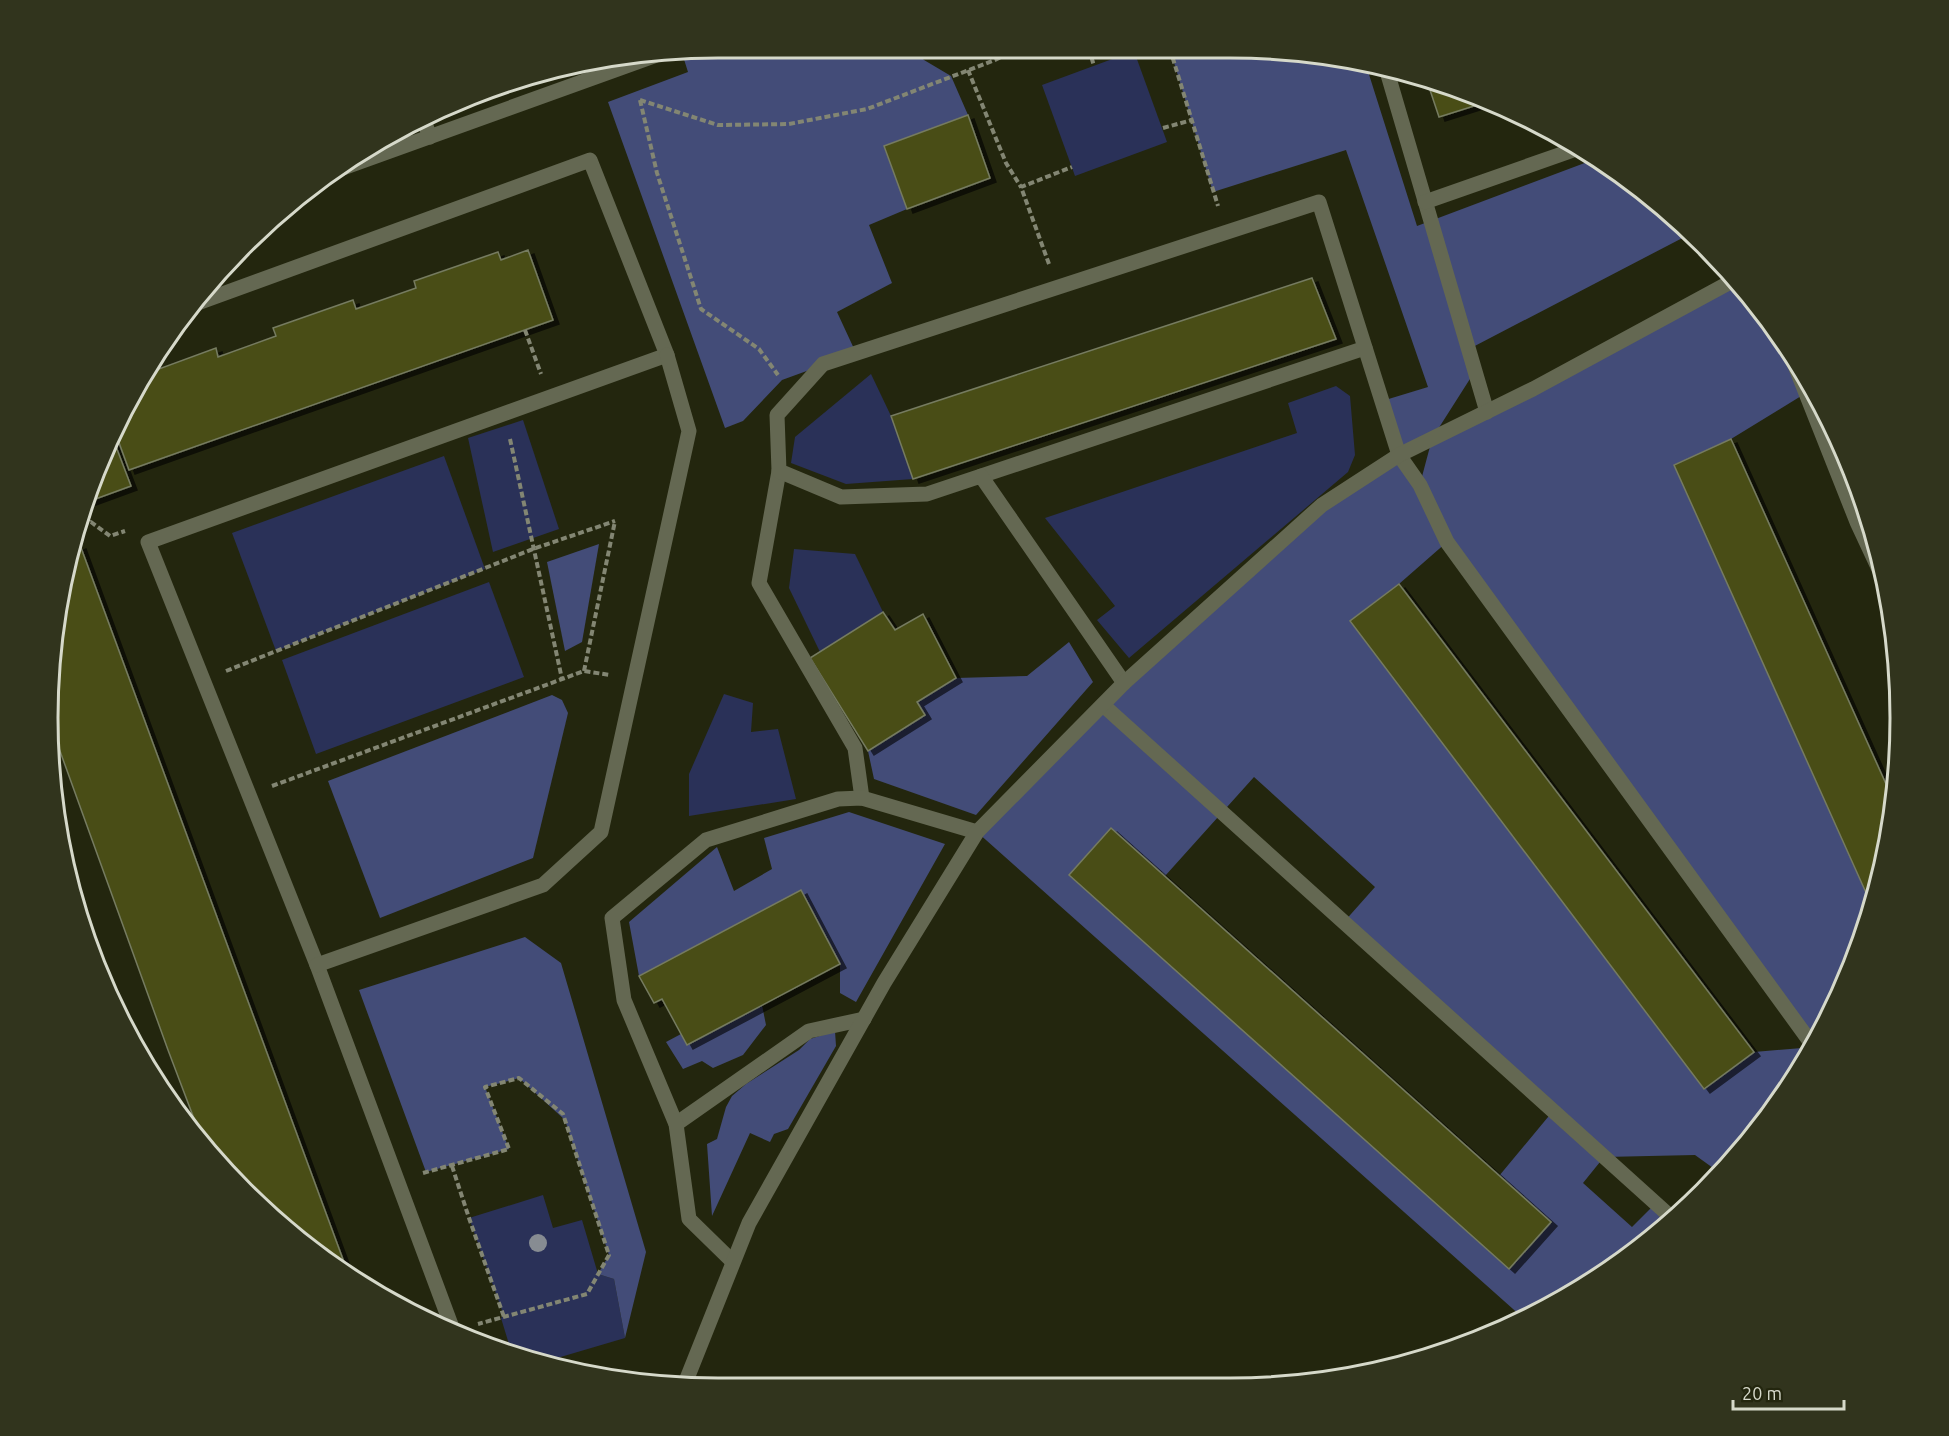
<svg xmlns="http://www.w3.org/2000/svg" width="1949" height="1436" viewBox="0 0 1949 1436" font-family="Ubuntu,sans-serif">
	<defs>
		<filter id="shadow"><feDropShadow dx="6" dy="4" stdDeviation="0" flood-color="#0009"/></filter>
	</defs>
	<rect width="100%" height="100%" fill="#23260e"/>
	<g fill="#2a3158">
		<polygon points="1134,51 1167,142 1075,176 1042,85"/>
		<polygon points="871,374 891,416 913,479 846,484 791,463 795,437"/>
		<polygon points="1336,386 1350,396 1355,455 1348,472 1129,658 1097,620 1115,606 1045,518 1297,433 1288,403"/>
		<polygon points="523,420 559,529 493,552 468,438"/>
		<polygon points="444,456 485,569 276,651 232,533"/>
		<polygon points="794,549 855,554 883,612 820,652 789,588"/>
		<polygon points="489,582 524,677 316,754 282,660"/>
		<polygon points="724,694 753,703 751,732 778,729 796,799 689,816 689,774"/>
		<polygon points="543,1195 553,1228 582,1220 598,1274 614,1279 625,1338 547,1361 512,1354 501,1318 504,1316 469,1218"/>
	</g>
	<g fill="#434c78" fill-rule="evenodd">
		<polygon points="718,48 912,48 924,60 951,76 968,115 884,146 907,209 869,225 892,283 837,312 856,353 782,380 743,421 725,428 608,102 688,72 682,53"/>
		<path d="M 1170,49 L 1274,49 L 1366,65 L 1417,226 L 1598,158 L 1692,233 L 1469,349 L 1475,371 L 1433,437 L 1736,279 L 1763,310 L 1792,358 L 1806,393 L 1731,439 L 1674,465 L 1872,906 L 1865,934 L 1814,1047 L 1447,542 L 1399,584 L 1350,621 L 1704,1089 L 1754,1052 L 1814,1047 L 1735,1160 L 1720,1173 L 1695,1155 L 1604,1157 L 1583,1183 L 1632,1227 L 1656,1203 L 1672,1218 L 1639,1250 L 1522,1317 L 977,832 L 1322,505 L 1398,455 L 1382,401 L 1428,387 L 1346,150 L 1213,192 ZM 1432,439 L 1420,484 L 1399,455 ZM 1254,777 L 1375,887 L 1343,923 L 1553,1111 L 1499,1176 L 1509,1269 L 1070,875 L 1111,828 L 1165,876 Z"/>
		<polygon points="599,544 582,642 565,651 547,562"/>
		<polygon points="1069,642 1093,682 976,815 874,779 868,751 925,715 917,702 956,678 1027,676"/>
		<polygon points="552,695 562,700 568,713 533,858 380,918 328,781"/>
		<polygon points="849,812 945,844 856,1002 840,993 840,964 801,890 639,976 629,922 717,847 734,891 772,869 764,838"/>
		<polygon points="525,937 561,963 646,1252 625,1338 614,1279 598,1274 609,1255 565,1120 519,1078 485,1087 509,1149 426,1172 359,990"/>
		<polygon points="762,1005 766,1025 743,1055 713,1068 702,1061 683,1069 666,1042 681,1034 687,1045"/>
		<polygon points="835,1031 836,1046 788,1129 774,1134 770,1142 750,1133 712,1216 707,1144 717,1139 726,1107 732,1096 746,1084 799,1050 810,1039"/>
	</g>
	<g fill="#484e19" stroke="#767b60" stroke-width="1.5" filter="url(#shadow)">
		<polygon points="1426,78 1488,99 1490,101 1439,117"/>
		<polygon points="968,115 990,178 907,209 884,146"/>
		<polygon points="528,250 553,320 129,470 114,429 117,421 145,374 216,348 218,357 276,336 273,328 353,300 356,309 416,288 414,281 498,252 501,260"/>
		<polygon points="1312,278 1336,339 913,479 891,416"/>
		<polygon points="112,436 131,486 90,501"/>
		<polygon points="1731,439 1895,804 1872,906 1674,465"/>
		<polygon points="80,545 348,1273 277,1222 204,1145 168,1050 52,729 61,588 75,547"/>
		<polygon points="1399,584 1754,1052 1704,1089 1350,621"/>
		<polygon points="883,612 895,630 923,614 956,678 917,702 925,715 868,751 810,658"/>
		<polygon points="1111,828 1551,1222 1509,1269 1069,875"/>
		<polygon points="801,890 840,964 687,1045 662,999 654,1003 639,976"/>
	</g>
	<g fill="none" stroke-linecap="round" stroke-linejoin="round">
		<g stroke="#838673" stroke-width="4" stroke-dasharray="6 3" stroke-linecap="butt">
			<polyline points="1089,49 1094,66"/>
			<polyline points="1170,49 1218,206"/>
			<polyline points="968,70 1006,163 1021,187"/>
			<polyline points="640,100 718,125 789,124 867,109 995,60 1017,49"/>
			<polyline points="640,100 657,173 701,309 759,349 778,375"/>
			<polyline points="1163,128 1192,120"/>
			<polyline points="1049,264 1021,187 1072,167"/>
			<polyline points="525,330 541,374"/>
			<polyline points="510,439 562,679"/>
			<polyline points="82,525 91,522 110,536 125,531"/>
			<polyline points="226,671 533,549 615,521"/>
			<polyline points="584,671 615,521"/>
			<polyline points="272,786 584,671 610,675"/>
			<polyline points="452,1166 469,1218 504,1317"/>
			<polyline points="423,1173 509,1149 485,1087 519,1078 563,1114 609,1255 587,1294 478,1324"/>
		</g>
		<g stroke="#646852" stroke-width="15">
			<polyline points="1386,68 1487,412"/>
			<polyline points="424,121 430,137"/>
			<polyline points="343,168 654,56"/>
			<polyline points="1425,202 1579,148"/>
			<polyline points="195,304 590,160 667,355 148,542 317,965 453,1330"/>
			<polyline points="1792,358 1857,522 1884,580"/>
			<polyline points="779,471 759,583 855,748 862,798"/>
			<polyline points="981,476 1365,348"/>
			<polyline points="1124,683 981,476 927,494 841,497 779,471 777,415 823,364 1319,202 1399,455 1420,485 1447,542 1814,1047"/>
			<polyline points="1103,705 1672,1218"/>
			<polyline points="317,965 543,885 601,832 689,431 667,355"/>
			<polyline points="676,1124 809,1031 864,1019"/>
			<polyline points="733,1262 689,1219 676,1124 624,1000 612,918 706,840 838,799 862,798 977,832"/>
			<polyline points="684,1386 749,1223 884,983 977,832 1124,683 1322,505 1399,455 1533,389 1736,279"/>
		</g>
	</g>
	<circle fill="#878c92" cx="538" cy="1243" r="9"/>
	<path d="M0 0H1949V1436H0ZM718 58H1230A660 660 0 0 1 1890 718V718A660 660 0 0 1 1230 1378H718A660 660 0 0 1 58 718V718A660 660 0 0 1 718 58Z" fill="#31341d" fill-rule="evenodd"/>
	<path fill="none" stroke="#d6d9ca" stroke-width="3" d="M718 58H1230A660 660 0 0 1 1890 718V718A660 660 0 0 1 1230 1378H718A660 660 0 0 1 58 718V718A660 660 0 0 1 718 58Z"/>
	<path d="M1733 1400v9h111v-9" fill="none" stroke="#d6d9ca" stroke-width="3"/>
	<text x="1742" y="1400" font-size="18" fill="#d6d9ca" stroke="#23260e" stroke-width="4.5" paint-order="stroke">20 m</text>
</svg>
